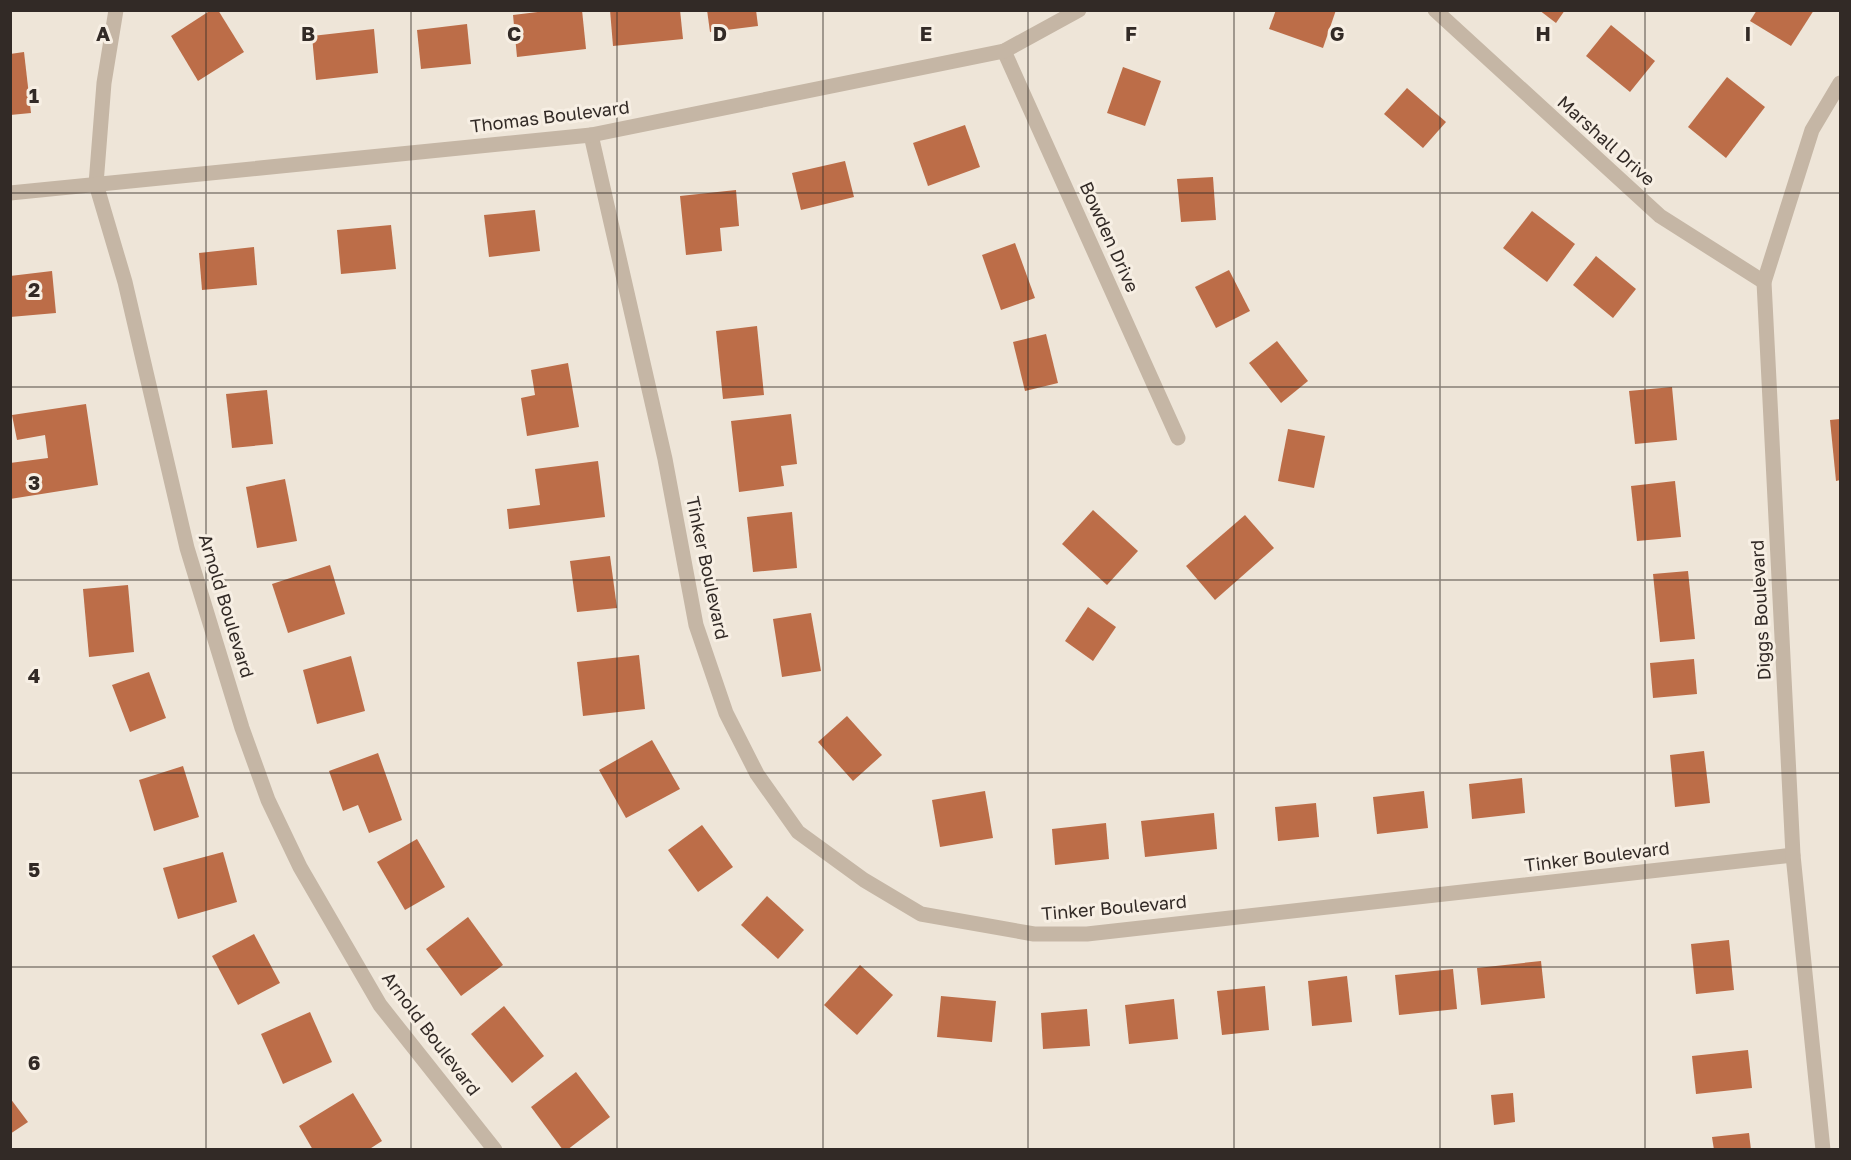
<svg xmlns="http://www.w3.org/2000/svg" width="1851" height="1160" viewBox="0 0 1851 1160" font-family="'Golos Text',sans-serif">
	<rect width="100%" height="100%" fill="#eee5d8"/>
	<g fill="#bc6d48">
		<polygon points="211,10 218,10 244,52 198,81 171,36"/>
		<polygon points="554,10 582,10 586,49 517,57 513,15"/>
		<polygon points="610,10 680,10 683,39 613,46"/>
		<polygon points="707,10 756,10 758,26 710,32"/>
		<polygon points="1276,10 1336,10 1323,48 1269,29"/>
		<polygon points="1539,10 1565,10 1556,23"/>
		<polygon points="1757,10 1814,10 1791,46 1750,21"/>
		<polygon points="467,24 471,64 421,69 417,30"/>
		<polygon points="1611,25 1655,61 1630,92 1586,56"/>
		<polygon points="374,29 378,73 316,80 312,36"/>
		<polygon points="24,52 31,113 10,115 10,54"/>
		<polygon points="1123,67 1161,81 1145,126 1107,113"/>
		<polygon points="1727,77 1765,107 1726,158 1688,127"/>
		<polygon points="1407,88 1446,122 1423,148 1384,114"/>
		<polygon points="965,125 980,167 928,186 913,143"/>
		<polygon points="845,161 854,197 801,210 792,173"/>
		<polygon points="1213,177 1216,220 1181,222 1177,179"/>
		<polygon points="736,190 739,226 720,228 722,251 686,255 680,196"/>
		<polygon points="535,210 540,251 489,257 484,215"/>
		<polygon points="1532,211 1575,244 1547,282 1503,248"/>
		<polygon points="391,225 396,269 341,274 337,230"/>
		<polygon points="1015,243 1035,298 1001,310 982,255"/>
		<polygon points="254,247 257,285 202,290 199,253"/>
		<polygon points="1596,256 1636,289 1613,318 1573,285"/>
		<polygon points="1229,270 1250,311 1216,328 1195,287"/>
		<polygon points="52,271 56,313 10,317 10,276"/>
		<polygon points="757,326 764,395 723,399 716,331"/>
		<polygon points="1046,334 1058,383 1025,391 1013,342"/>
		<polygon points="1277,341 1308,381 1281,403 1249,363"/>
		<polygon points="568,363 579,427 527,436 521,398 535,395 531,370"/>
		<polygon points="1672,387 1677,440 1635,444 1629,391"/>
		<polygon points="267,390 273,444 232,448 226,394"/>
		<polygon points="86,404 98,485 10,499 10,463 48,458 45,435 17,440 12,415"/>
		<polygon points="791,414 797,464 781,466 784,486 739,492 731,421"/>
		<polygon points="1840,419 1840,480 1836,481 1830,420"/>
		<polygon points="1288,429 1325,436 1314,488 1278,481"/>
		<polygon points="598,461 605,517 509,529 507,509 540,505 535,469"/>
		<polygon points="285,479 297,541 257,548 246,487"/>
		<polygon points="1675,481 1681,537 1637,541 1631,486"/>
		<polygon points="1093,510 1138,551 1107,585 1062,544"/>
		<polygon points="792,512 797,568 753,572 747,517"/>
		<polygon points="1245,515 1274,548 1215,600 1186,566"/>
		<polygon points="610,556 617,608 577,612 570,561"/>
		<polygon points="330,565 345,614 288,633 272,584"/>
		<polygon points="1688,571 1695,639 1660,642 1653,574"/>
		<polygon points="128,585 134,652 89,657 83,589"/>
		<polygon points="1088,607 1116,627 1093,661 1065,641"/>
		<polygon points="811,613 821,671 782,677 773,619"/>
		<polygon points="639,655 645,709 583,716 577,662"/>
		<polygon points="351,656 365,711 317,724 303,670"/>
		<polygon points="1694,659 1697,694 1653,698 1650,663"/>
		<polygon points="149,672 166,718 130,732 112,685"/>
		<polygon points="847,716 882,755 853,781 818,742"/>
		<polygon points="652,740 680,789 626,818 599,770"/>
		<polygon points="1704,751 1710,803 1675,807 1670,755"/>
		<polygon points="378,753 402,820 369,833 358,805 343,811 329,771"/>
		<polygon points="183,766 199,817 154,831 139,780"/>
		<polygon points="1522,778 1525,813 1472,819 1469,784"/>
		<polygon points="985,791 993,838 940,847 932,800"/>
		<polygon points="1424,791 1428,828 1377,834 1373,797"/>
		<polygon points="1316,803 1319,837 1278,841 1275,807"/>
		<polygon points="1214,813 1217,849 1145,857 1141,821"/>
		<polygon points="1106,823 1109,859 1055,865 1052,829"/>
		<polygon points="702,825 733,867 698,892 668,850"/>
		<polygon points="417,839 445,887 405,910 377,862"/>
		<polygon points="223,852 237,902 178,919 163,868"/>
		<polygon points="767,896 804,930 778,959 741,925"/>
		<polygon points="468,917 503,965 461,996 426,949"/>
		<polygon points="254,934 280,983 238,1005 212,956"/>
		<polygon points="1729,940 1734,990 1696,994 1691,944"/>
		<polygon points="1541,961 1545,998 1481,1005 1477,968"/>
		<polygon points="860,965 893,995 857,1035 824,1005"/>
		<polygon points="1453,969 1457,1009 1399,1015 1395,975"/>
		<polygon points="1347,976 1352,1022 1312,1026 1308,981"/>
		<polygon points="1265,986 1269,1030 1222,1035 1217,991"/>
		<polygon points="941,996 996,1001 992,1042 937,1037"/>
		<polygon points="1174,999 1178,1039 1129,1044 1125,1005"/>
		<polygon points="504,1006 544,1056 512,1083 471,1034"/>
		<polygon points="1087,1009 1090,1046 1043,1049 1041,1013"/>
		<polygon points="310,1012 332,1062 283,1084 261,1034"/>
		<polygon points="1748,1050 1752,1088 1696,1094 1692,1056"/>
		<polygon points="576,1072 610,1117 567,1150 563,1150 531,1107"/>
		<polygon points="353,1093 382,1141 368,1150 313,1150 299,1126"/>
		<polygon points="1513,1093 1515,1122 1494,1125 1491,1095"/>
		<polygon points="10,1098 28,1122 10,1134"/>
		<polygon points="1749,1133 1751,1150 1714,1150 1712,1137"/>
	</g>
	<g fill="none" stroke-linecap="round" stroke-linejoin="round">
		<g stroke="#c5b6a5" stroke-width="15">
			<polyline points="116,10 104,83 96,184 125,282 187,548 242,728 268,800 300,867 380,1005 495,1150"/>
			<polyline points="1435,10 1660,216 1764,282"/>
			<polyline points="1004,51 1178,438"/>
			<polyline points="591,135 665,459 696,625 726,713 757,774 798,832 864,880 921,914 1034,934 1087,934 1793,855"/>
			<polyline points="10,193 591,135 1004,51 1079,10"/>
			<polyline points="1823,1150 1793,855 1764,282 1812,130 1840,83"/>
		</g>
	</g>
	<path fill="none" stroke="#322a26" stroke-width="1.5" stroke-opacity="0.55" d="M 206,10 L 206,1150M 411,10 L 411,1150M 617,10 L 617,1150M 823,10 L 823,1150M 1028,10 L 1028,1150M 1234,10 L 1234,1150M 1440,10 L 1440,1150M 1645,10 L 1645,1150M 10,193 L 1840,193M 10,387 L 1840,387M 10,580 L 1840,580M 10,773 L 1840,773M 10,967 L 1840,967"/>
	<g text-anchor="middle" stroke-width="6" stroke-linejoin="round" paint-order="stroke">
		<g font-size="18" fill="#322a26" stroke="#f7efe4">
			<text transform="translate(550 117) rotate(-7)" y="6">Thomas Boulevard</text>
			<text transform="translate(1606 141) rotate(42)" y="6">Marshall Drive</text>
			<text transform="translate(1109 237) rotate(66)" y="6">Bowden Drive</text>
			<text transform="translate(707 568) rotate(78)" y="6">Tinker Boulevard</text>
			<text transform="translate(226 606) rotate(73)" y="6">Arnold Boulevard</text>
			<text transform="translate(1761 610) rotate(-93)" y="6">Diggs Boulevard</text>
			<text transform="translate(1597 857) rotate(-7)" y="6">Tinker Boulevard</text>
			<text transform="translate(1114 908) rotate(-5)" y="6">Tinker Boulevard</text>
			<text transform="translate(431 1034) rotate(53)" y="6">Arnold Boulevard</text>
		</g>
	</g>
	<g font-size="20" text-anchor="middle" font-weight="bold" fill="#322a26" stroke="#f7efe4" stroke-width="6" stroke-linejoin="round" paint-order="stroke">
		<text x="103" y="41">A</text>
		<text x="308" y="41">B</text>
		<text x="514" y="41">C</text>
		<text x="720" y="41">D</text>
		<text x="926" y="41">E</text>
		<text x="1131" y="41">F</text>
		<text x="1337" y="41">G</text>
		<text x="1543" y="41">H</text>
		<text x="1748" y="41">I</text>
		<text x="34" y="103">1</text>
		<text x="34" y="297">2</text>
		<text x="34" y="490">3</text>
		<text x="34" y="683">4</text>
		<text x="34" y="877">5</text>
		<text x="34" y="1070">6</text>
	</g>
	<rect width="1851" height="1160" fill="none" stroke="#322a26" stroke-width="24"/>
</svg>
